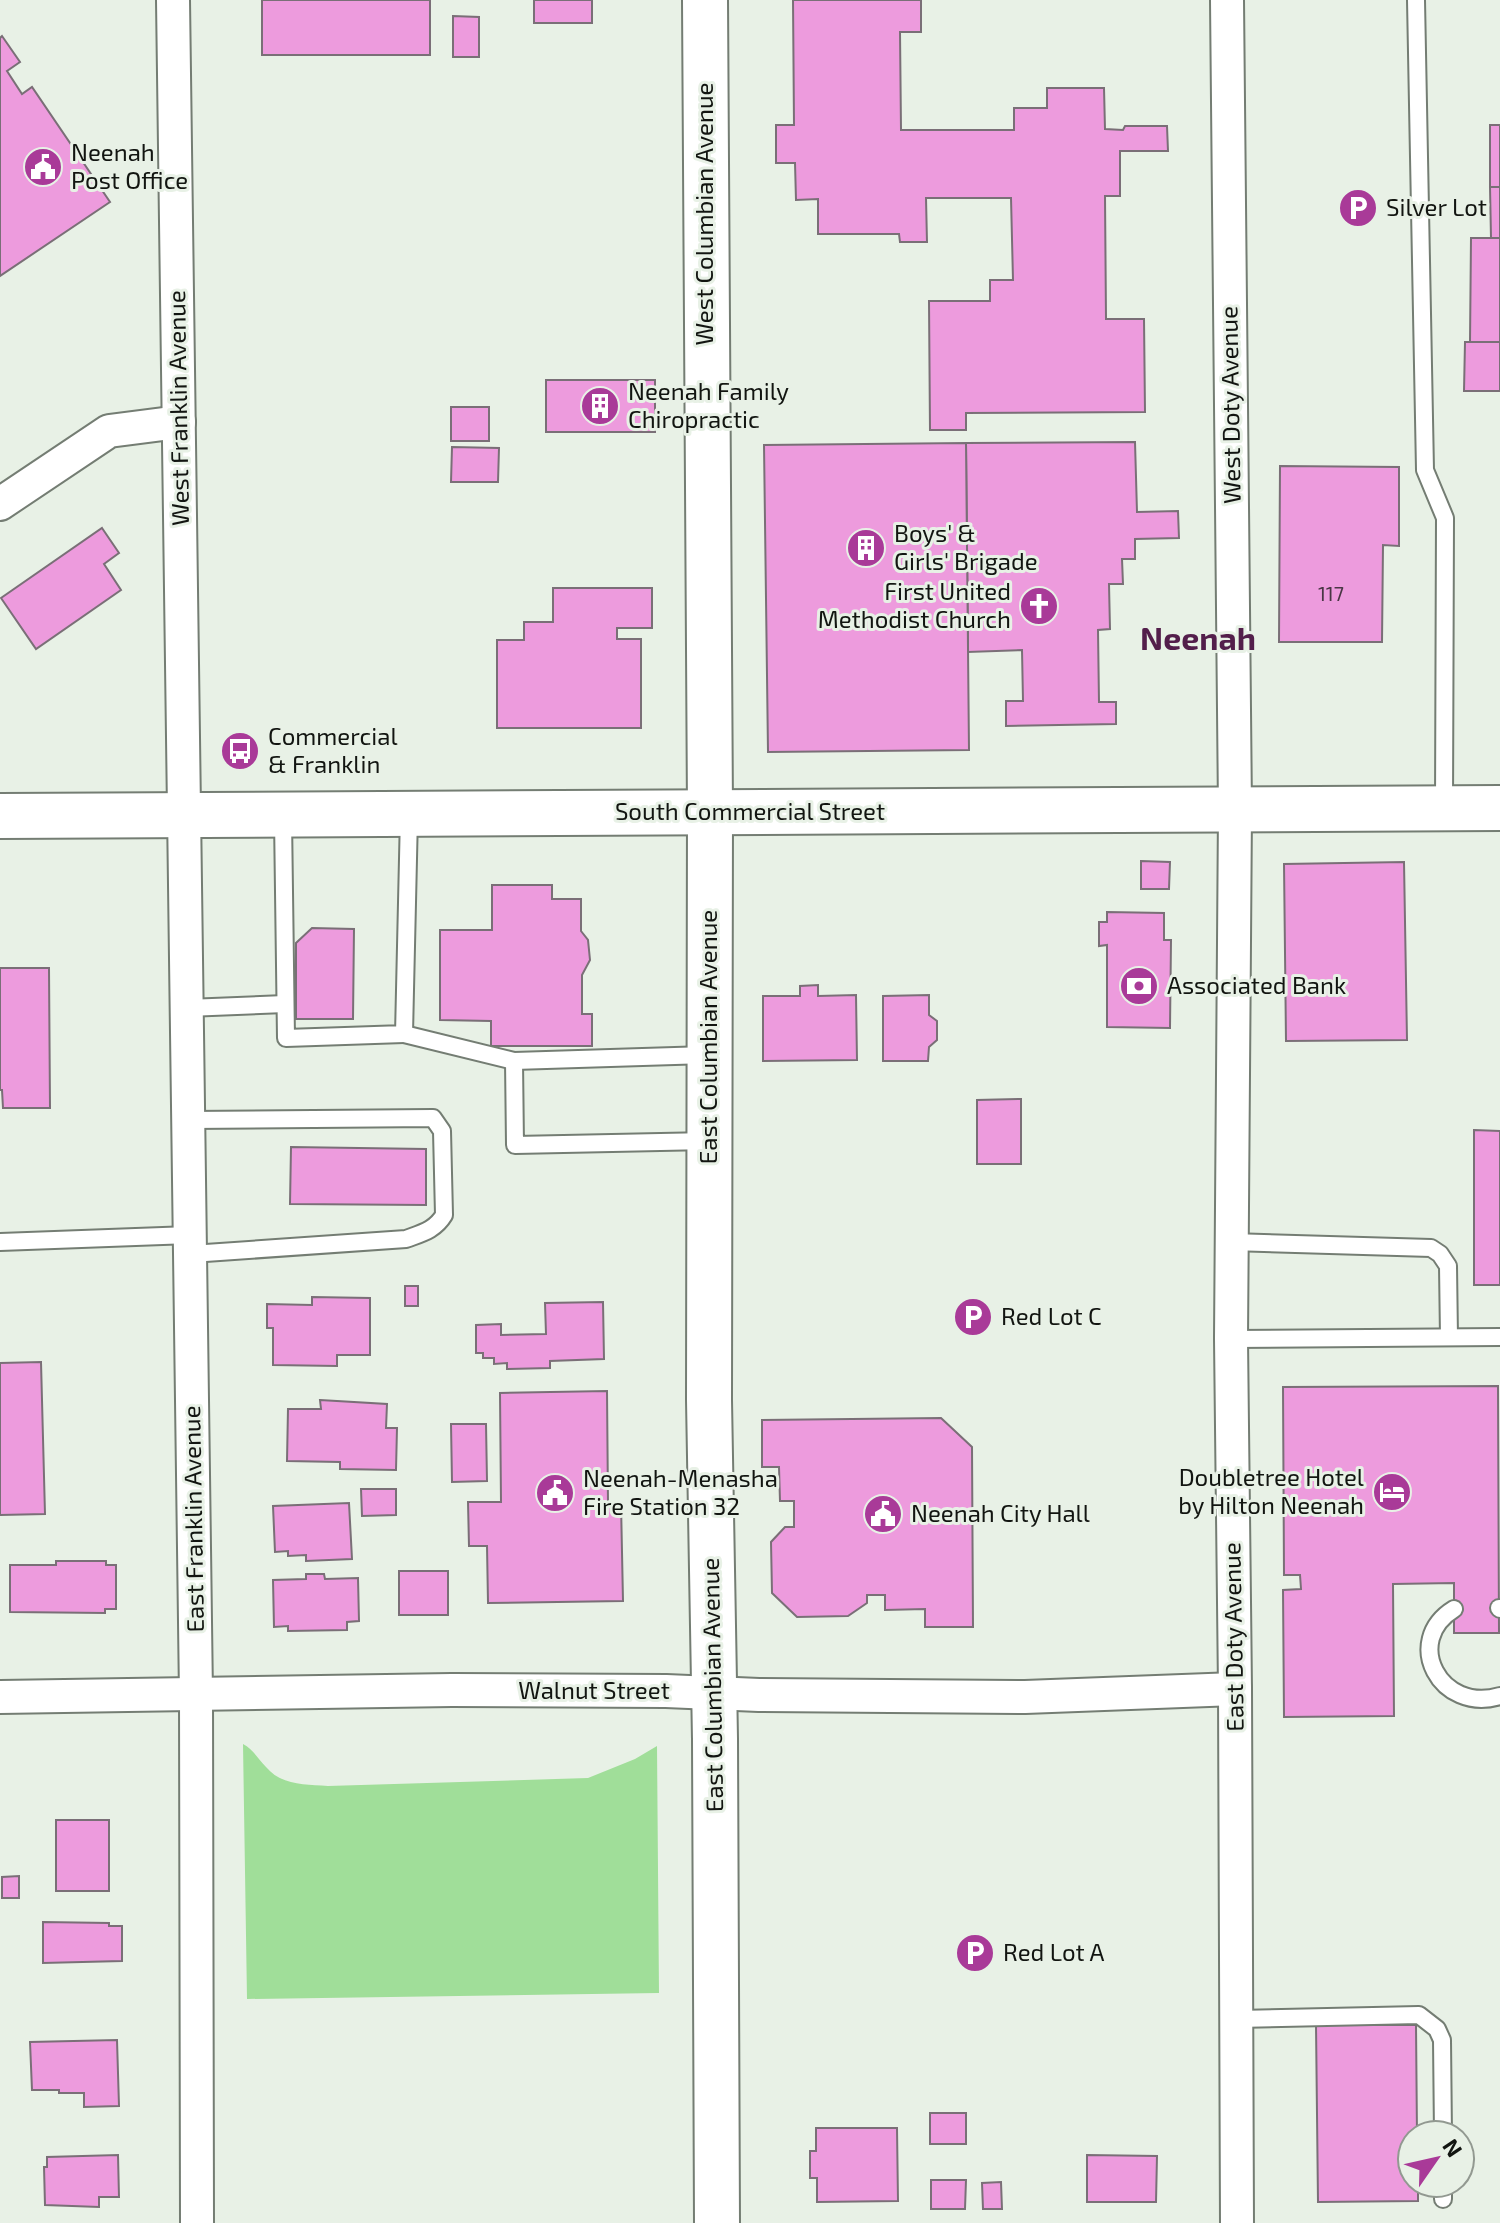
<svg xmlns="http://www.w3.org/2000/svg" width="1500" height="2223" viewBox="0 0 1500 2223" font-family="'Exo 2',sans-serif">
	<rect width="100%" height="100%" fill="#e8f1e6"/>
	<path fill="#a0de99" d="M 243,1744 C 253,1749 258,1759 266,1767 C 282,1786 305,1784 328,1786 L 588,1778 L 635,1759 L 657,1746 L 659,1993 L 247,1999 Z"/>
	<g fill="#ed9bdd" stroke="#7a6f77" stroke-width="2">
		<rect x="262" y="0" width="168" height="55"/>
		<rect x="534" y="0" width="58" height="23"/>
		<polygon points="793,0 921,0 921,32 900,32 901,130 1014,130 1014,108 1047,108 1047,88 1104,88 1105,129 1123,130 1125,126 1167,126 1168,151 1120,151 1120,196 1105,196 1106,319 1144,319 1145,412 966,413 966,430 930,430 929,301 990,301 990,280 1013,280 1011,198 926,198 927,242 900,242 899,234 818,234 818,199 796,200 795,163 776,163 776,125 794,125"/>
		<polygon points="453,16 479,17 479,57 453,57"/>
		<polygon points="2,36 20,62 7,71 22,94 32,87 110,202 0,276 0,38"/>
		<rect x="1490" y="125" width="10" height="62"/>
		<polygon points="1490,187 1500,187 1500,238 1491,238"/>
		<polygon points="1471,238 1500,238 1500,342 1470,342"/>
		<polygon points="1465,342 1500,342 1500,391 1464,391"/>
		<rect x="546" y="380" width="109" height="52"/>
		<rect x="451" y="407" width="38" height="34"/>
		<polygon points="1135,442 1137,512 1178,511 1179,538 1135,539 1135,559 1122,559 1123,584 1109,584 1110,629 1098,630 1099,702 1116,702 1116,724 1006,726 1006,701 1023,701 1022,650 968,652 966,443"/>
		<polygon points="966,443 969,750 768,752 764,445"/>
		<polygon points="452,447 499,448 498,482 451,482"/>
		<polygon points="1280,466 1399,467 1399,546 1383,545 1382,642 1279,642"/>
		<polygon points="102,528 119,553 104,564 121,590 36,649 1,598"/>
		<polygon points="553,588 652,588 652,628 617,628 617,639 641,639 641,728 497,728 497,640 524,640 524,622 553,622"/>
		<polygon points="1141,861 1170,862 1169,889 1141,889"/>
		<polygon points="1404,862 1407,1040 1286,1041 1284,864"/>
		<polygon points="492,885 552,885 552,899 581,899 581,931 588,940 590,960 582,975 582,1014 592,1014 592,1046 491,1046 491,1021 440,1020 440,930 492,930"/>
		<polygon points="1107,912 1164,913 1164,940 1171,940 1170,1028 1107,1027 1107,945 1099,946 1099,922 1107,922"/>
		<polygon points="312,928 354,929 353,1019 296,1019 296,943"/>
		<polygon points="0,968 49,968 50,1108 3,1108 2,1090 0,1090"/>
		<polygon points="818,985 818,996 856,995 857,1060 763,1061 763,996 800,996 800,986"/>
		<polygon points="929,995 929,1015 937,1021 937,1040 929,1047 928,1061 883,1061 883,996"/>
		<polygon points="1021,1099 1021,1164 977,1164 977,1100"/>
		<polygon points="1474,1130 1500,1131 1500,1285 1474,1285"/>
		<polygon points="291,1147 426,1149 426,1205 290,1204"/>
		<rect x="405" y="1286" width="13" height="20"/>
		<polygon points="312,1297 370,1298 370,1355 337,1355 337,1366 273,1365 273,1328 267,1328 267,1304 312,1305"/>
		<polygon points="603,1302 604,1359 550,1361 550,1368 507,1369 507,1363 494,1364 494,1358 483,1358 483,1353 476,1353 476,1325 501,1324 501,1335 546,1334 545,1303"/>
		<polygon points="41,1362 45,1514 0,1515 0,1363"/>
		<polygon points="1498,1386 1499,1633 1454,1633 1454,1583 1393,1584 1394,1716 1284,1717 1283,1590 1301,1589 1300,1575 1284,1575 1283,1387"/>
		<polygon points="607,1391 608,1503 621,1503 623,1601 488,1603 487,1546 469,1546 468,1502 501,1502 500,1393"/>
		<polygon points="320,1400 387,1404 386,1428 397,1428 396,1470 340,1469 340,1462 287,1461 288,1409 321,1409"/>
		<polygon points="941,1418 972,1447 973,1627 925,1627 925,1609 885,1610 885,1595 867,1595 867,1603 848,1616 797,1617 772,1593 771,1542 785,1527 794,1527 794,1501 780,1501 779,1467 762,1467 762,1420"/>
		<polygon points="451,1424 486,1424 487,1481 452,1482"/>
		<polygon points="361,1489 396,1489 396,1515 362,1516"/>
		<polygon points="349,1503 352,1559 306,1561 306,1555 288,1556 288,1551 275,1552 273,1506"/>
		<polygon points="56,1561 106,1561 106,1565 116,1565 116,1609 105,1609 105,1613 10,1612 10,1565 56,1565"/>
		<rect x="399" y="1571" width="49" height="44"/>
		<polygon points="306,1574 324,1574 325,1579 358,1578 359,1621 347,1622 347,1630 288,1631 288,1626 274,1627 273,1580 306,1579"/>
		<rect x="56" y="1820" width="53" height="71"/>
		<polygon points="19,1876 19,1898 2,1898 2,1877"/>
		<polygon points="43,1922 109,1923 109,1926 122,1926 122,1961 43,1963"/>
		<polygon points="1316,2025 1416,2025 1417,2135 1412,2135 1412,2183 1418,2183 1418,2201 1318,2202"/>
		<polygon points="117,2040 119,2106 84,2107 84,2093 59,2093 59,2090 32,2090 30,2042"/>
		<rect x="930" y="2113" width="36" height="31"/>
		<polygon points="816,2128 897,2128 898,2201 817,2202 817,2178 810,2178 810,2151 816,2151"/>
		<polygon points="118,2155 119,2197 99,2197 99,2207 45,2205 44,2167 47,2167 47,2157"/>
		<polygon points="1087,2155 1157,2156 1156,2202 1087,2202"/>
		<polygon points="931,2180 966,2180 965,2209 931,2209"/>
		<polygon points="1001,2182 1002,2209 983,2209 982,2183"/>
	</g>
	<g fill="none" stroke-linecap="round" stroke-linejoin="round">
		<g stroke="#747d73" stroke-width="20">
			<g id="lane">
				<polyline points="1416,0 1425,470 1445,518 1444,806"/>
				<polyline points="283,818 286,1038 404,1034 409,815"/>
				<polyline points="187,1008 285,1004"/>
				<polyline points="404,1034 514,1061 707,1055"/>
				<polyline points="514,1061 515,1145 709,1141"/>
				<path d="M 189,1120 L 433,1118 L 442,1131 L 444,1215 C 435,1230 422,1233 406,1239 L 191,1254"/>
				<polyline points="0,1242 190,1235"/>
				<polyline points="1231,1242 1431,1248 1440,1254 1448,1266 1449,1337"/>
				<polyline points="1231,1339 1500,1337"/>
				<polyline points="1499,1608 1500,1609"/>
				<path d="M 1454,1609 C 1402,1641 1440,1714 1500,1696"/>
				<polyline points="1237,2019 1419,2015 1437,2029 1442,2040 1443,2135"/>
				<polyline points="1443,2183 1443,2199"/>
			</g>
		</g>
		<g stroke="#747d73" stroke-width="36">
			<g id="street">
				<polyline points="173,0 196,1695 197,2223"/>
				<polyline points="1227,0 1235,810 1231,1339 1235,1689 1237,2223"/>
				<polyline points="0,504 109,431 179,422"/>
				<polyline points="0,1697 452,1690 666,1691 759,1695 1025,1697 1235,1689"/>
			</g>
		</g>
		<g stroke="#747d73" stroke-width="48">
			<polyline id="secondary" points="705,0 710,811 709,1400 715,1739 717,2223"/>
		</g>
		<g stroke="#747d73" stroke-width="48">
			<polyline id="primary" points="0,816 1500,808"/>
		</g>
		<use href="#lane" stroke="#fff" stroke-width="16"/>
		<use href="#street" stroke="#fff" stroke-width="32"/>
		<use href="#secondary" stroke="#fff" stroke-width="44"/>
		<use href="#primary" stroke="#fff" stroke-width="44"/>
	</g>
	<defs>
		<g id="civic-disc" transform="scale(2)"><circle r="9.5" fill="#a93a98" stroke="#e8f1e6"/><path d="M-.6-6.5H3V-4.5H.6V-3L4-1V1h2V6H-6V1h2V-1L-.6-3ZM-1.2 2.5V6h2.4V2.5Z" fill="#fff"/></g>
		<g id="parking-disc" transform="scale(2)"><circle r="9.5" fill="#a93a98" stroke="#e8f1e6"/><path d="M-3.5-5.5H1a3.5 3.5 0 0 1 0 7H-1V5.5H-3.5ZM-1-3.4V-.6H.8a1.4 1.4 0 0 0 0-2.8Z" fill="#fff"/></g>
		<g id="building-disc" transform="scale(2)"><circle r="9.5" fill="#a93a98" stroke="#e8f1e6"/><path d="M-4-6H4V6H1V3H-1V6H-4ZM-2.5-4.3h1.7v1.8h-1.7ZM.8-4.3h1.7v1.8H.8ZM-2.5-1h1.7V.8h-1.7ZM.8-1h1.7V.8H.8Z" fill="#fff"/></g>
		<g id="church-disc" transform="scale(2)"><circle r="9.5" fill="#a93a98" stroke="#e8f1e6"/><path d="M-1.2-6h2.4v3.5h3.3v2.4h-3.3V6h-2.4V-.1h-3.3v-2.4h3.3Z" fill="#fff"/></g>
		<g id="bus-disc" transform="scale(2)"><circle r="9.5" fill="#a93a98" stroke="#e8f1e6"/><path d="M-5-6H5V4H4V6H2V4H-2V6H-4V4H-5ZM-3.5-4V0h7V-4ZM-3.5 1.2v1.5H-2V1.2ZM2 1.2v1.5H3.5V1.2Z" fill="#fff"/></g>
		<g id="bank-disc" transform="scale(2)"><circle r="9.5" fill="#a93a98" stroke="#e8f1e6"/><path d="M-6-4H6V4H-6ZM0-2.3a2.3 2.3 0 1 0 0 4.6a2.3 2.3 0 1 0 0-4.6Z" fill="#fff"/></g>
		<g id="hotel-disc" transform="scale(2)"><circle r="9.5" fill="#a93a98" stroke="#e8f1e6"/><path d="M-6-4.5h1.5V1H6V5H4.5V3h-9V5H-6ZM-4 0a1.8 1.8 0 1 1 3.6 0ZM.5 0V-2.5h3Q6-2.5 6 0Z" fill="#fff"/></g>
	</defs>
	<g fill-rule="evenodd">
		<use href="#civic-disc" x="43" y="167"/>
		<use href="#parking-disc" x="1358" y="208"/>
		<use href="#building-disc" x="600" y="406"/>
		<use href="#building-disc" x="866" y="548"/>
		<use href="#church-disc" x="1039" y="606"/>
		<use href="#bus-disc" x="240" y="751"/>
		<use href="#bank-disc" x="1139" y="986"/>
		<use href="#parking-disc" x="973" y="1317"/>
		<use href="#hotel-disc" x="1392" y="1492"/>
		<use href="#civic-disc" x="555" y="1493"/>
		<use href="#civic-disc" x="883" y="1514"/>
		<use href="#parking-disc" x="975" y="1953"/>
	</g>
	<g text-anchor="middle" stroke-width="6" stroke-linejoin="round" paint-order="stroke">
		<g font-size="20" fill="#493644">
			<text x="1331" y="601">117</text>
		</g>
		<g font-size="24" fill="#121511" stroke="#e8f1e6" text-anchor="start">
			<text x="71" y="161">Neenah<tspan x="71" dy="28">Post Office</tspan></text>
			<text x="1386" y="216">Silver Lot</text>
			<text x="628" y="400">Neenah Family<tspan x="628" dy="28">Chiropractic</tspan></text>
			<text x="894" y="542">Boys' &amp;<tspan x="894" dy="28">Girls' Brigade</tspan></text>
			<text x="1011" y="600" text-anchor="end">First United<tspan x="1011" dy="28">Methodist Church</tspan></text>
			<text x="268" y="745">Commercial<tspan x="268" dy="28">&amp; Franklin</tspan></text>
			<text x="1167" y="994">Associated Bank</text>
			<text x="1001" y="1325">Red Lot C</text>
			<text x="1364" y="1486" text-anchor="end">Doubletree Hotel<tspan x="1364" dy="28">by Hilton Neenah</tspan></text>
			<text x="583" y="1487">Neenah-Menasha<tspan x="583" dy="28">Fire Station 32</tspan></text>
			<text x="911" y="1522">Neenah City Hall</text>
			<text x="1003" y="1961">Red Lot A</text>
		</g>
		<g font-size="24" fill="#121511" stroke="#e8f1e6">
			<text transform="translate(705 214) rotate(-90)" y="8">West Columbian Avenue</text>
			<text transform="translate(1231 405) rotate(-91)" y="8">West Doty Avenue</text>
			<text transform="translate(179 408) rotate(-91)" y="8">West Franklin Avenue</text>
			<text x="750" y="820">South Commercial Street</text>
			<text transform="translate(709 1037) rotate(-90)" y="8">East Columbian Avenue</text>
			<text transform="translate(194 1519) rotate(-91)" y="8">East Franklin Avenue</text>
			<text transform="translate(1234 1637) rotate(-91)" y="8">East Doty Avenue</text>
			<text transform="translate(713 1685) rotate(-91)" y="8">East Columbian Avenue</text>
			<text x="594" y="1699">Walnut Street</text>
		</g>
		<g font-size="32" font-weight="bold" fill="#531e4b" stroke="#e8f1e6">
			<text x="1198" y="650">Neenah</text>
		</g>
	</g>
	<g transform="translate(1436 2159) rotate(56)"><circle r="38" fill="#e8f1e6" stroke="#929991" stroke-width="2"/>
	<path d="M0-6L14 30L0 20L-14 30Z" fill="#a93a98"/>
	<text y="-12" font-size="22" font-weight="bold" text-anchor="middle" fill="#121511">N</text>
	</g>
</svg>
